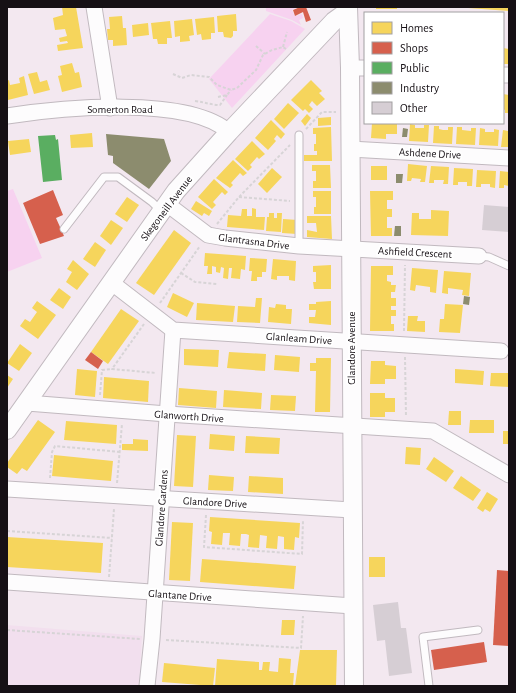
<svg xmlns="http://www.w3.org/2000/svg" width="516" height="693" viewBox="0 0 516 693" font-family="'Alegreya Sans',sans-serif">
	<rect width="100%" height="100%" fill="#f3e8f0"/>
	<polygon fill="#f2dfee" points="7,625 142,636 139,686 7,686"/>
	<g fill="#f7d2f0">
		<polygon points="266,7 298,7 292,10 295,16 302,14 303,18 299,20 301,25 292,20 266,11"/>
		<polygon points="270,14 291,21 305,29 232,108 209,79"/>
		<polygon points="13,189 42,258 7,272 7,191"/>
	</g>
	<g fill="#f6d55c">
		<polygon points="62,7 76,7 83,48 58,51 57,45 68,43 67,41 60,42 59,38 67,36 65,29 55,30 53,18 63,15"/>
		<rect x="376" y="7" width="21" height="2"/>
		<polygon points="468,7 509,7 509,11 468,8"/>
		<polygon points="236,14 237,31 233,31 233,36 231,38 224,37 223,32 218,32 217,16"/>
		<polygon points="122,16 123,28 126,28 127,45 113,46 113,40 108,40 107,29 110,29 109,17"/>
		<polygon points="214,17 215,33 211,33 211,39 202,40 201,34 197,35 195,19"/>
		<polygon points="192,19 194,35 189,36 190,41 180,42 180,36 175,37 174,21"/>
		<polygon points="170,21 172,38 167,38 167,44 158,44 157,39 153,39 151,23"/>
		<polygon points="148,23 149,35 133,37 132,25"/>
		<polygon points="503,48 509,49 509,64 503,64"/>
		<polygon points="72,63 75,73 79,72 82,87 62,92 58,76 62,75 60,66"/>
		<polygon points="37,72 40,82 47,80 50,90 34,94 28,74"/>
		<polygon points="24,76 28,95 8,100 7,81 9,80 10,85 20,83 19,78"/>
		<polygon points="311,80 322,91 319,93 325,99 317,106 312,101 309,105 313,109 309,113 305,109 303,111 291,100"/>
		<polygon points="503,94 509,95 509,113 505,113 505,110 503,109"/>
		<polygon points="288,103 299,113 284,129 274,119"/>
		<polygon points="307,114 311,118 305,126 301,121"/>
		<polygon points="331,117 331,125 318,126 318,118"/>
		<polygon points="271,120 285,134 281,139 277,135 274,139 276,141 268,150 255,138"/>
		<polygon points="372,123 397,123 397,134 386,134 386,139 371,138"/>
		<polygon points="410,124 415,125 415,128 424,128 424,125 429,125 428,142 409,141"/>
		<polygon points="434,126 439,126 439,129 443,130 448,130 448,127 453,127 452,144 433,143"/>
		<polygon points="331,127 332,161 304,161 304,155 317,155 317,151 314,151 314,144 316,144 316,134 313,134 313,128"/>
		<polygon points="457,127 462,127 462,130 471,131 471,128 476,128 475,145 456,144"/>
		<polygon points="480,128 485,129 485,132 494,132 494,129 499,130 498,146 479,145"/>
		<polygon points="503,130 508,131 509,134 509,147 501,147"/>
		<polygon points="92,133 93,147 71,148 70,135"/>
		<polygon points="29,139 31,152 10,155 8,141"/>
		<polygon points="252,141 265,154 259,159 257,157 250,165 252,167 248,171 235,159"/>
		<polygon points="233,160 247,173 243,176 240,173 231,183 233,185 230,188 216,178"/>
		<polygon points="408,164 427,166 425,182 420,182 421,179 412,178 411,181 407,181"/>
		<polygon points="312,165 330,165 331,188 313,188 313,181 316,181 316,171 312,171"/>
		<rect x="371" y="166" width="16" height="14"/>
		<polygon points="431,166 449,167 448,184 443,184 444,180 434,180 434,183 429,183"/>
		<polygon points="272,168 282,177 267,193 258,184"/>
		<polygon points="454,168 473,169 472,186 467,186 467,182 458,182 458,185 453,185"/>
		<polygon points="477,170 496,171 495,188 490,187 490,184 481,184 481,187 476,187"/>
		<polygon points="500,171 509,172 509,186 504,185 504,188 499,188"/>
		<polygon points="214,179 228,192 225,195 222,192 213,202 216,205 212,209 198,197"/>
		<polygon points="313,191 331,191 331,214 314,214 314,207 316,207 316,197 313,197"/>
		<polygon points="370,191 393,191 393,200 387,200 387,209 392,209 392,217 387,217 387,228 392,228 392,236 371,236"/>
		<polygon points="127,197 139,205 127,222 115,214"/>
		<polygon points="196,201 212,211 209,216 204,213 202,216 191,209"/>
		<polygon points="252,208 256,209 256,217 265,217 264,230 227,227 228,215 241,216 242,209 247,209 247,216 252,216"/>
		<polygon points="431,210 449,211 448,236 411,235 412,213 419,213 419,219 431,219"/>
		<polygon points="269,213 274,213 274,218 277,218 277,213 282,213 281,232 266,231 267,217 269,217"/>
		<polygon points="307,216 331,216 332,239 307,237 307,230 317,232 316,223 307,223"/>
		<polygon points="283,219 298,220 297,234 282,233"/>
		<polygon points="111,220 123,228 111,245 100,236"/>
		<polygon points="174,230 191,243 154,295 136,283"/>
		<polygon points="95,242 106,250 95,267 83,259"/>
		<polygon points="205,253 246,256 245,270 241,269 240,279 231,278 232,268 229,268 228,279 223,278 224,268 221,267 220,273 216,272 216,267 212,266 212,274 207,274 208,266 204,266"/>
		<polygon points="250,258 267,259 266,272 262,272 262,277 257,277 257,281 251,281 252,271 249,271"/>
		<polygon points="273,259 296,261 295,281 289,280 289,276 277,276 277,280 271,279"/>
		<polygon points="73,260 89,274 77,290 66,282 72,272 67,269"/>
		<polygon points="331,265 331,289 314,289 313,282 316,282 316,272 313,272 313,266"/>
		<polygon points="371,266 393,266 393,275 387,275 387,281 391,282 391,285 396,285 395,292 391,292 391,298 396,298 396,306 391,306 391,310 396,310 396,316 391,316 391,324 394,324 394,331 370,331"/>
		<polygon points="412,268 438,270 436,293 430,292 430,287 416,285 415,291 410,290"/>
		<polygon points="444,271 471,273 469,296 462,295 463,290 448,288 448,294 442,293"/>
		<polygon points="59,288 71,297 63,309 50,300"/>
		<polygon points="173,293 194,303 187,317 167,307"/>
		<polygon points="256,298 262,298 260,323 237,322 238,306 255,307"/>
		<polygon points="37,301 56,315 38,339 20,326 25,319 30,322 37,312 32,308"/>
		<polygon points="331,301 331,325 309,323 309,317 315,317 316,310 309,310 309,304 316,304 316,302"/>
		<polygon points="197,303 235,306 233,322 196,320"/>
		<polygon points="276,304 286,305 286,309 292,309 291,324 268,322 269,307 275,308"/>
		<polygon points="445,304 463,305 460,333 439,332 440,319 444,319"/>
		<polygon points="121,309 139,321 108,364 91,352"/>
		<polygon points="408,316 418,316 417,321 425,321 425,332 407,331"/>
		<polygon points="20,344 32,353 19,371 7,363"/>
		<polygon points="184,349 219,350 218,367 184,365"/>
		<polygon points="229,352 266,354 265,371 227,368"/>
		<polygon points="275,355 300,357 299,372 274,370"/>
		<polygon points="316,358 331,358 330,412 315,412 316,371 310,371 310,363 316,363"/>
		<polygon points="371,361 385,361 385,365 396,366 396,379 385,379 385,384 370,384"/>
		<polygon points="77,369 97,371 95,397 75,395"/>
		<polygon points="455,369 484,371 483,385 455,383"/>
		<polygon points="491,373 509,373 509,387 490,386"/>
		<polygon points="7,375 13,379 7,388"/>
		<polygon points="104,377 149,381 148,402 103,398"/>
		<polygon points="179,388 217,391 216,408 178,405"/>
		<polygon points="224,390 262,393 261,409 223,407"/>
		<polygon points="370,393 385,393 385,398 395,398 395,412 385,412 385,417 370,417"/>
		<polygon points="271,395 296,396 295,411 270,410"/>
		<polygon points="449,411 461,411 461,425 448,425"/>
		<polygon points="38,420 55,432 27,471 22,468 17,474 7,467 7,463"/>
		<polygon points="470,420 494,420 494,433 469,433"/>
		<polygon points="66,421 117,425 116,444 64,440"/>
		<rect x="503" y="431" width="6" height="13"/>
		<polygon points="210,434 235,436 234,451 209,449"/>
		<polygon points="177,435 196,436 193,487 174,486"/>
		<polygon points="246,436 280,438 279,454 245,453"/>
		<polygon points="133,439 148,440 148,451 122,450 122,444 133,444"/>
		<polygon points="406,447 421,448 420,465 405,464"/>
		<polygon points="54,455 113,461 111,481 52,476"/>
		<polygon points="434,457 454,471 446,482 426,469"/>
		<polygon points="209,475 234,477 233,491 208,490"/>
		<polygon points="249,476 283,478 283,494 248,492"/>
		<polygon points="461,476 481,490 473,501 453,488"/>
		<polygon points="487,492 498,499 490,512 485,509 483,512 477,508"/>
		<polygon points="210,517 300,523 299,538 295,537 294,550 284,549 284,537 278,536 277,549 266,548 267,536 260,535 259,548 248,547 249,535 246,534 241,534 240,546 229,545 230,533 223,533 222,545 211,544 212,532 209,531"/>
		<polygon points="172,522 193,523 190,581 169,580"/>
		<polygon points="7,537 103,543 101,573 7,567"/>
		<rect x="369" y="557" width="16" height="20"/>
		<polygon points="202,559 296,566 294,589 200,582"/>
		<polygon points="282,620 295,620 294,635 281,635"/>
		<polygon points="300,650 337,650 336,686 295,686"/>
		<polygon points="279,658 291,659 290,673 294,673 293,686 215,686 217,659 259,662 259,670 262,670 263,662 270,662 269,671 278,672"/>
		<polygon points="164,663 215,668 213,686 162,682"/>
	</g>
	<g fill="#d6604d">
		<polygon points="300,7 306,7 311,20 306,22 303,12 295,16 293,10"/>
		<polygon points="53,190 63,215 56,218 64,236 40,244 23,203"/>
		<polygon points="91,352 103,361 98,369 85,360"/>
		<polygon points="497,570 509,571 509,646 493,645"/>
		<polygon points="484,642 487,662 434,670 431,650"/>
	</g>
	<polygon fill="#5aae61" points="55,135 56,140 58,139 62,180 43,182 38,136"/>
	<g fill="#8c8c6e">
		<polygon points="403,128 408,129 407,137 402,137"/>
		<polygon points="106,134 164,139 171,161 149,189 113,163 113,156 108,155"/>
		<polygon points="396,174 403,174 402,183 396,183"/>
		<polygon points="395,226 401,226 401,236 394,236"/>
		<polygon points="464,296 470,297 469,305 463,304"/>
	</g>
	<g fill="#d6ced4">
		<polygon points="484,205 509,207 509,232 482,230"/>
		<polygon points="398,602 401,628 406,628 412,673 389,676 385,640 377,641 373,605"/>
	</g>
	<g fill="none" stroke-linecap="round" stroke-linejoin="round">
		<g stroke="#c1b9bf" stroke-width="9">
			<g id="service">
				<polyline points="64,229 104,177 118,177 152,202 161,211"/>
				<polyline points="299,246 299,135"/>
				<polyline points="479,256 489,257 509,266"/>
				<polyline points="429,686 423,637 478,630"/>
			</g>
		</g>
		<g stroke="#c1b9bf" stroke-width="17">
			<g id="minor">
				<polyline points="94,7 110,108"/>
				<polyline points="350,68 365,68"/>
				<polyline points="503,75 509,75"/>
				<path d="M 7,116 C 60,108 187,95 229,132"/>
				<polyline points="350,149 509,158"/>
				<polyline points="167,204 208,235 225,238 299,246 479,256"/>
				<polyline points="112,283 173,330 501,351"/>
				<polyline points="27,403 167,414 433,431 509,475"/>
				<polyline points="7,489 352,510"/>
				<polyline points="7,582 353,606"/>
				<polyline points="147,686 152,639 173,330"/>
			</g>
		</g>
		<g stroke="#c1b9bf" stroke-width="20">
			<g id="tertiary">
				<polyline points="348,7 350,68 354,686"/>
				<polyline points="7,430 176,191 229,132 334,21 348,11"/>
			</g>
		</g>
		<g stroke="#d7d4d6" stroke-width="2" stroke-dasharray="3 2" stroke-linecap="butt">
			<polyline points="256,46 265,54"/>
			<polyline points="283,47 287,32"/>
			<polyline points="173,74 182,78 191,75 209,77 217,85 231,90 237,88 256,70 263,55 272,50 283,47 286,49"/>
			<polyline points="218,97 227,95 231,90"/>
			<path d="M 195,101 C 204,102 211,105 220,105 L 227,95"/>
			<polyline points="306,129 322,112 336,112"/>
			<polyline points="239,197 290,201"/>
			<polyline points="217,224 239,197 290,145"/>
			<polyline points="181,273 195,282 217,284"/>
			<polyline points="160,303 200,246"/>
			<polyline points="144,324 112,369 156,373"/>
			<polyline points="404,331 405,265"/>
			<polyline points="405,357 406,417"/>
			<polyline points="100,395 102,370 112,369"/>
			<polyline points="50,478 52,452 55,446 120,452"/>
			<polyline points="117,483 122,424"/>
			<polyline points="206,515 204,547 302,554 303,520"/>
			<polyline points="7,531 112,538"/>
			<polyline points="109,577 114,509"/>
			<polyline points="7,630 140,639"/>
			<polyline points="166,640 301,648 303,616"/>
		</g>
		<use href="#service" stroke="#fdfcfd" stroke-width="7"/>
		<use href="#minor" stroke="#fdfcfd" stroke-width="15"/>
		<use href="#tertiary" stroke="#fdfcfd" stroke-width="18"/>
	</g>
	<g text-anchor="middle" stroke-width="4" stroke-linejoin="round" paint-order="stroke">
		<g font-size="11" fill="#161015" stroke="#fff">
			<text x="120" y="113">Somerton Road</text>
			<text transform="translate(430 153) rotate(3)" y="4">Ashdene Drive</text>
			<text transform="translate(166 208) rotate(-53)" y="4">Skegoneill Avenue</text>
			<text transform="translate(254 241) rotate(7)" y="4">Glantrasna Drive</text>
			<text transform="translate(415 252) rotate(3)" y="4">Ashfield Crescent</text>
			<text transform="translate(299 338) rotate(4)" y="4">Glanleam Drive</text>
			<text transform="translate(351 348) rotate(-90)" y="4">Glandore Avenue</text>
			<text transform="translate(189 416) rotate(4)" y="4">Glanworth Drive</text>
			<text transform="translate(215 502) rotate(3)" y="4">Glandore Drive</text>
			<text transform="translate(161 508) rotate(-86)" y="4">Glandore Gardens</text>
			<text transform="translate(180 595) rotate(4)" y="4">Glantane Drive</text>
		</g>
	</g>
	<rect width="516" height="693" fill="none" stroke="#161015" stroke-width="16"/>
	<rect x="364" y="12" width="140" height="112" fill="#ffffff" stroke="#a29fa1"/>
	<rect x="372" y="22" width="20" height="12" fill="#f6d55c" stroke="#a29fa1"/>
	<text x="400" y="32" font-size="12" fill="#161015">Homes</text>
	<rect x="372" y="42" width="20" height="12" fill="#d6604d" stroke="#a29fa1"/>
	<text x="400" y="52" font-size="12" fill="#161015">Shops</text>
	<rect x="372" y="62" width="20" height="12" fill="#5aae61" stroke="#a29fa1"/>
	<text x="400" y="72" font-size="12" fill="#161015">Public</text>
	<rect x="372" y="82" width="20" height="12" fill="#8c8c6e" stroke="#a29fa1"/>
	<text x="400" y="92" font-size="12" fill="#161015">Industry</text>
	<rect x="372" y="102" width="20" height="12" fill="#d6ced4" stroke="#a29fa1"/>
	<text x="400" y="112" font-size="12" fill="#161015">Other</text>
</svg>
